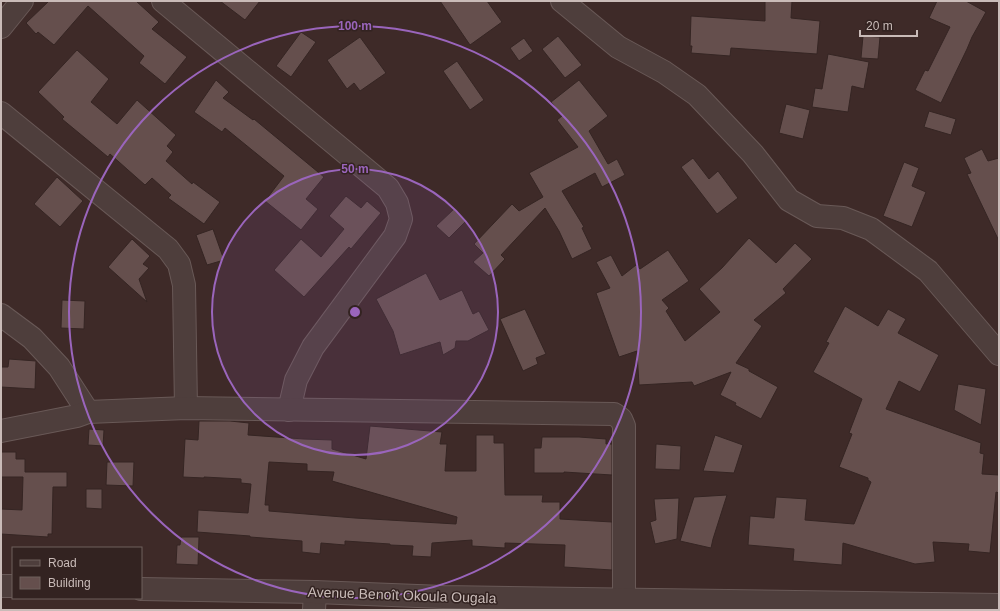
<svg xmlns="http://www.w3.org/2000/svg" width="1000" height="611" viewBox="0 0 1000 611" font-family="Helvetica,sans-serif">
	<rect width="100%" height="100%" fill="#3e2a28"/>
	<g fill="#654f4d" stroke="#352523" fill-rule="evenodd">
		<polygon points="49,1 136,1 159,22 152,29 187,57 165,84 139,63 144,56 88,6 54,45 38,32 36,34 26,23"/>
		<polygon points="220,1 260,1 245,20"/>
		<polygon points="440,1 487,1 502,22 470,45"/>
		<polygon points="765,1 792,1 791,18 820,21 817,54 731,48 730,56 691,53 692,46 690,46 691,16 765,21"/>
		<polygon points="937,1 966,1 986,12 972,37 967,49 941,103 915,90 925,70 928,71 950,27 929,18"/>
		<polygon points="301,32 316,42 291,77 276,66"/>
		<polygon points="558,36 582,65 565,78 542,49"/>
		<polygon points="863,36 880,37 878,59 861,58"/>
		<polygon points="360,37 386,73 360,91 354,83 347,89 327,60"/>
		<polygon points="524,38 533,51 519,61 510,48"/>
		<polygon points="77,50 109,79 91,102 117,124 137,100 176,135 167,146 173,152 166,161 192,184 193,182 220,202 204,224 168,198 171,195 152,178 145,185 110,154 108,157 62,119 64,117 38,92"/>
		<polygon points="828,54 869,62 864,89 852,86 848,112 812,107 815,88 822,89"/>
		<polygon points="457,61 484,100 470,110 443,71"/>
		<polygon points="216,80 229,92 223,98 253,120 254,119 324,177 306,199 318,209 301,230 265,201 284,176 225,128 222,132 194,112"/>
		<polygon points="579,80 608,116 589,131 608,164 617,159 625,175 602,187 595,173 562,191 584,227 582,228 592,249 572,259 559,231 545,208 501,255 505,259 489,276 473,262 483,253 474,244 512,204 519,211 543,197 529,173 578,147 557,120 562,116 551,102"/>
		<polygon points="786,104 810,110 803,139 779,133"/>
		<polygon points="929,111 956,119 951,135 924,127"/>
		<polygon points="982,149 988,161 999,158 999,241 967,174 971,173 964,158"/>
		<polygon points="693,158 709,179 718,171 738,198 717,214 681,167"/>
		<polygon points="904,162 919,168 912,186 926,192 912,227 883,216"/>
		<polygon points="57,177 83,201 60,227 34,204"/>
		<polygon points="346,196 361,208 367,201 381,213 351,249 349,247 304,297 274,270 301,239 321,257 344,229 329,216"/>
		<polygon points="454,209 466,221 449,238 436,226"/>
		<polygon points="213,229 224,260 207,265 196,235"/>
		<polygon points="749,238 776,263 795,243 812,259 783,289 786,293 754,320 762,326 736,363 749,369 749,371 778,387 761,419 735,405 736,403 720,395 731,372 694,386 692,382 639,385 637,351 619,357 596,293 610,288 596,262 611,255 622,276 636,265 640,269 668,250 689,281 662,300 669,308 666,311 685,341 720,312 699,289 722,268"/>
		<polygon points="132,239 150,256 143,264 149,268 139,279 147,302 108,267"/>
		<polygon points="426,273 440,300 462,290 473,314 479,311 489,330 468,341 456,341 455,348 443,355 440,342 400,355 393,331 376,299"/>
		<polygon points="62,300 85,301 84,329 61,328"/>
		<polygon points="845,306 878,326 888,309 906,319 898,333 939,355 920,392 899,381 886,409 981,443 980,453 984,454 982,474 999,475 999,493 996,492 990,553 968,551 969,544 933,542 935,562 915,564 843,543 842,565 793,561 794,549 748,545 750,516 774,518 776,497 807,499 805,520 854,524 871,482 868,480 868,478 839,467 852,434 849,433 862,399 813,372 829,343 826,342"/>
		<polygon points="525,309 546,354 536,358 538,364 523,371 500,319"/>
		<polygon points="9,359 36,361 35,389 1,387 1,367 8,367"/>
		<polygon points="958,384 986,389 981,425 954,410"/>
		<path d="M 199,421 L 230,421 L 249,423 L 248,435 L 304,439 L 332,440 L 332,449 L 366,459 L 370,426 L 442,432 L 440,444 L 447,444 L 445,471 L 476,471 L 476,435 L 494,435 L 494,443 L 504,443 L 505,495 L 543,495 L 542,502 L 560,502 L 560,519 L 612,522 L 612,570 L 564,567 L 565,545 L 505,543 L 505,548 L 472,546 L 472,540 L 432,543 L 431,557 L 412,556 L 413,546 L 390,545 L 390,544 L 345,541 L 345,545 L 321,543 L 320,554 L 302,552 L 302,541 L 250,537 L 250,536 L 197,532 L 198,510 L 248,513 L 251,484 L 241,483 L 241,479 L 204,477 L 204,478 L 183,477 L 185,439 L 198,440 ZM 269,462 L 307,464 L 307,471 L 334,472 L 332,481 L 457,517 L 456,524 L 355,518 L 269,511 L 269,505 L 265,505 Z"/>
		<polygon points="89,429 104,430 103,446 88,445"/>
		<polygon points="715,435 743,445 734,473 703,471"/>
		<polygon points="542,437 579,437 606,439 606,444 612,444 612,475 564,472 564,473 534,473 534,448 541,448"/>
		<polygon points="656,444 681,446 680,470 655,469"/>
		<polygon points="1,452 16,452 16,459 25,459 25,472 67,472 67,487 53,487 52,534 48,534 48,537 1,534 1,509 22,510 23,477 1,477"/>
		<polygon points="107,462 134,462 133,486 106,485"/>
		<polygon points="86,489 102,489 102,509 86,508"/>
		<polygon points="727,495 713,539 711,548 680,541 694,497"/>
		<polygon points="679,498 677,539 655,544 650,522 656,520 654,499"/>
		<polygon points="181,537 199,537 198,565 176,564 177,545 180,545"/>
	</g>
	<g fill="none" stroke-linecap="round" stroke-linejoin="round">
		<g stroke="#695957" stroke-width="24">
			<g id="minor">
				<polyline points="163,1 388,188 397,203 401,219 395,236 313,347 296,380 289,410"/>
				<polyline points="562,1 618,47 664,72 697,95 753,154 789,200 817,216 843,218 871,229 928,271 999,354"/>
				<polyline points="1,27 22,1"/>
				<polyline points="1,113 168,249 179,264 184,285 186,408"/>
				<polyline points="1,315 32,338 59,367 88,412"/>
				<polyline points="1,431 77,416 88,412 186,408 614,414 621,419 624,426 624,600"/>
				<polyline points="314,610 315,592"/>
			</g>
		</g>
		<g stroke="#695957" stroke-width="24">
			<g id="tertiary">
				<polyline points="1,586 13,586"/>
				<polyline points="141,589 315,592 443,597 999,605"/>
			</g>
		</g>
		<use href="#minor" stroke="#4e3e3c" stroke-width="22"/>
		<use href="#tertiary" stroke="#4e3e3c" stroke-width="22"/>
	</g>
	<circle cx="355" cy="312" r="143" fill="#9a65bc" fill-opacity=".12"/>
	<g fill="none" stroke="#9a65bc" stroke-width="2">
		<circle cx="355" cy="312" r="143"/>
		<circle cx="355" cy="312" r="286"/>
	</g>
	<g text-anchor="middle" stroke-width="3" stroke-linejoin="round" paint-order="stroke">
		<g font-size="14" fill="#c9bbb8" stroke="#332321">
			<text transform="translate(402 595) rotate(2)" y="5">Avenue Benoît Okoula Ougala</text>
		</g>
	</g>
	<circle cx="355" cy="312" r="6" fill="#9a65bc" stroke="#332321" stroke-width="2"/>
	<g font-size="12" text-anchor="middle" font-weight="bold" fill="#9a65bc" stroke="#332321" stroke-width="3" stroke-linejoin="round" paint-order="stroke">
		<text x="355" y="30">100 m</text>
		<text x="355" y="173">50 m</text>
	</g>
	<rect width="1000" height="611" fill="none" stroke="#c9bbb8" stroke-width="4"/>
	<rect x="12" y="547" width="130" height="52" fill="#332321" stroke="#6f605d"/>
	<rect x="20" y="560" width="20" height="6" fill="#4e3e3c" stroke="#6f605d"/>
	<text x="48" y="567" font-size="12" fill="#c9bbb8">Road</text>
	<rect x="20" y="577" width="20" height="12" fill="#654f4d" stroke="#6f605d"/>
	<text x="48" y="587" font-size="12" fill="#c9bbb8">Building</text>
	<path d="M860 30v6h57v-6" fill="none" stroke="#c9bbb8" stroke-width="2"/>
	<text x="866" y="30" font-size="12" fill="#c9bbb8" stroke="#332321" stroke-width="3" paint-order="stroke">20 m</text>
</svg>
